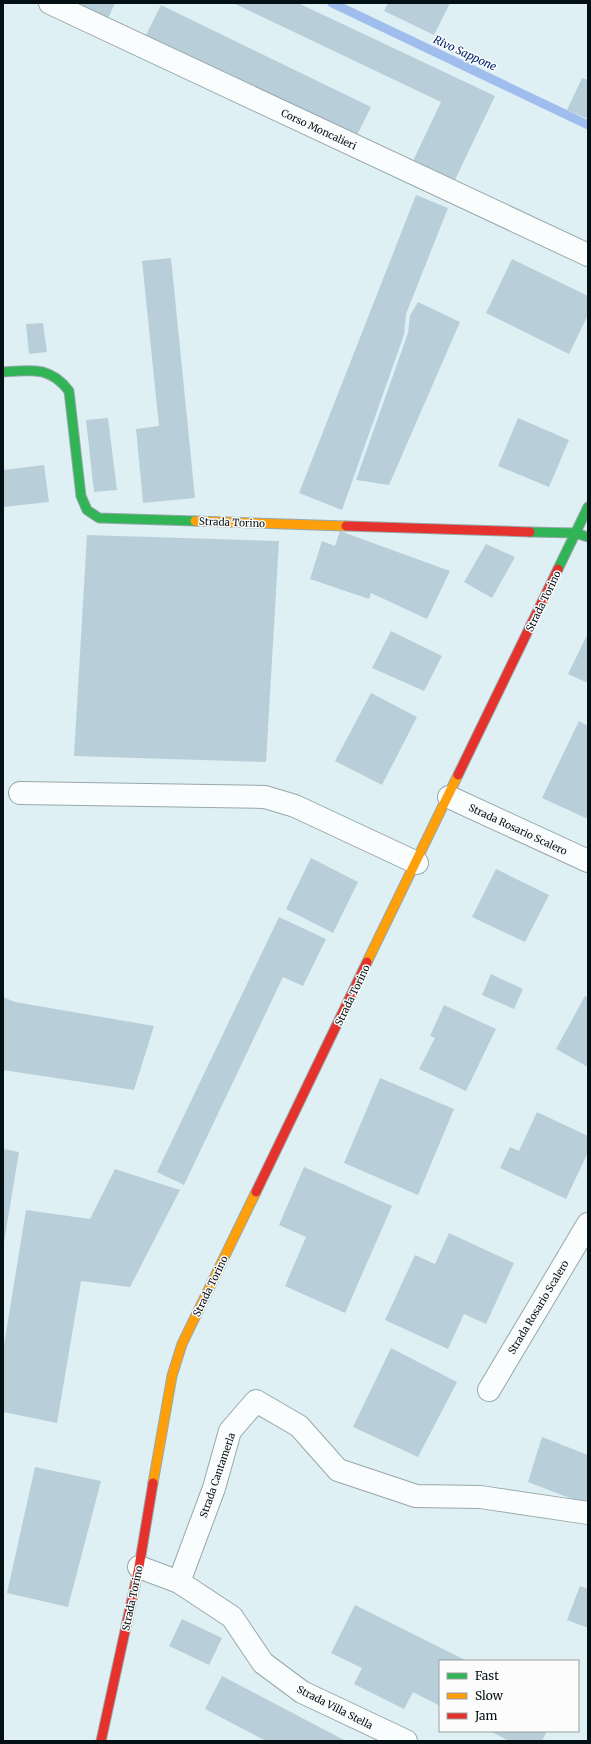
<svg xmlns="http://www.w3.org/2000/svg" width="591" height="1744" viewBox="0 0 591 1744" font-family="Merriweather,serif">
	<rect width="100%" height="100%" fill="#dff0f4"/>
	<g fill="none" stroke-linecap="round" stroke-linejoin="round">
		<polyline stroke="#9fbeee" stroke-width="9" points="332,3 588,125"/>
	</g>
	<g fill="#b8cfda">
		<polygon points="83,3 115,3 106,23 79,11"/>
		<polygon points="233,3 298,3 495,96 453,184 411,165 441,102"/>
		<polygon points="388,3 450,3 434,35 384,11"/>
		<polygon points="161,5 371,107 356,137 146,35"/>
		<polygon points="582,78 588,80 588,119 567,110"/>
		<polygon points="416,195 448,208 406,314 404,335 342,510 299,493"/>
		<polygon points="171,258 195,498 143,503 136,429 159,426 142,261"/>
		<polygon points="512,259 588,296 588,315 569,354 486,313"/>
		<polygon points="418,302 460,322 389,485 356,480 408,333 410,315"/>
		<polygon points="43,323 47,352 29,354 26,324"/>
		<polygon points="108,418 117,490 94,492 86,420"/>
		<polygon points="518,418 569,440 549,487 498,466"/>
		<polygon points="44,465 49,502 3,507 3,470"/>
		<polygon points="340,531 450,571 427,619 371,593 369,599 310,579 322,541 335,546"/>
		<polygon points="87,535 279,541 266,762 74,756"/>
		<polygon points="486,544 515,557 492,598 464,582"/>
		<polygon points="391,631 442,656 424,691 372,668"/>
		<polygon points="588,633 588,683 568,674"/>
		<polygon points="371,693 417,717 382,785 335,761"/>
		<polygon points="579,721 588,726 588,819 542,798"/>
		<polygon points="311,858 358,882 333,933 286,909"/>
		<polygon points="496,869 549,895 525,942 472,917"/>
		<polygon points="279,917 326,939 303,986 283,977 184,1185 157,1172"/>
		<polygon points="491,974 523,989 514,1009 482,995"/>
		<polygon points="585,996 588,997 588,1067 556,1049"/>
		<polygon points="3,997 15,1002 154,1026 134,1090 3,1070"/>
		<polygon points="444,1005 496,1029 466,1091 419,1069 435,1038 430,1036"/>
		<polygon points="380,1078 454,1109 418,1195 344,1163"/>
		<polygon points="537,1112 588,1136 588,1152 566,1199 500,1168 510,1147 519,1151"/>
		<polygon points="3,1149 19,1152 4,1242 3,1242"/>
		<polygon points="304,1167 392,1206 345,1313 285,1286 306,1237 279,1225"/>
		<polygon points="115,1169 180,1190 130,1287 81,1281 57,1423 3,1412 3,1351 26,1210 90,1219"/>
		<polygon points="449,1233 514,1263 486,1324 464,1314 448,1349 385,1320 415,1255 435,1264"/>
		<polygon points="391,1348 457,1382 418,1457 353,1427"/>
		<polygon points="542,1437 588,1455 588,1505 528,1482"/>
		<polygon points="35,1467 101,1481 68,1607 7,1593"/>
		<polygon points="580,1586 588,1589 588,1628 567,1620"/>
		<polygon points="355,1605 467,1661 440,1661 440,1706 413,1692 404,1709 354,1684 362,1668 331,1653"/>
		<polygon points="182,1619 222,1638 209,1665 169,1646"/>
		<polygon points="222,1676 346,1741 266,1741 205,1709"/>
		<polygon points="490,1731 547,1731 542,1741 509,1741"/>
	</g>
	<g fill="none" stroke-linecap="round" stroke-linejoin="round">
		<g stroke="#98a7aa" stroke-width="24">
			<g id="street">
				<polyline points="50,3 588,255"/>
				<polyline points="20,793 265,797 295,806 417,863"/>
				<polyline points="449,797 588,861"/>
				<polyline points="489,1390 588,1224"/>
				<polyline points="139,1567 179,1582 232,1617 263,1663 302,1692 406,1741"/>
				<polyline points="179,1582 214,1488 230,1431 256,1401 299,1426 338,1470 416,1496 480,1497 588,1513"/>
			</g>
		</g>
		<g stroke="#98a7aa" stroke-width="11">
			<g id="fast">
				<path d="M 3,372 C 31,370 50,366 69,391 L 81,496 L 87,510 L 99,518 L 195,521"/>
				<polyline points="530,532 575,533 588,537"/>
				<polyline points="558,569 588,507"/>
			</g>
		</g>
		<g stroke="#98a7aa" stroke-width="11">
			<g id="slow">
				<polyline points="195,521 346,526"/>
				<polyline points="367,962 458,775"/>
				<polyline points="153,1483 172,1376 182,1344 256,1192"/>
			</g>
		</g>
		<g stroke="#98a7aa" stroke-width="11">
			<g id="jam">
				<polyline points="346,526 530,532"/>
				<polyline points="458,775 558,569"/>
				<polyline points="256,1192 367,962"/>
				<polyline points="101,1741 139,1567 153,1483"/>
			</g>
		</g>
		<use href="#street" stroke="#fafdfd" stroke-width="22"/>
		<use href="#fast" stroke="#30b455" stroke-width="9"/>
		<use href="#slow" stroke="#ff9f0a" stroke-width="9"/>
		<use href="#jam" stroke="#e5322d" stroke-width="9"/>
	</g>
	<g text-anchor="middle" stroke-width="3" stroke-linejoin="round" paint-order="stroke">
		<g font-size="10" fill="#041114" stroke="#fcfcfc">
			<text transform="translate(319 129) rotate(25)" y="4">Corso Moncalieri</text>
			<text transform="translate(232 522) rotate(2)" y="4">Strada Torino</text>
			<text transform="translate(543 601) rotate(-64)" y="4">Strada Torino</text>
			<text transform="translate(518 829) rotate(25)" y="4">Strada Rosario Scalero</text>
			<text transform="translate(352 995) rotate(-64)" y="4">Strada Torino</text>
			<text transform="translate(210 1286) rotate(-64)" y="4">Strada Torino</text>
			<text transform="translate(538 1307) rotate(-59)" y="4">Strada Rosario Scalero</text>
			<text transform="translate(217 1475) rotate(-71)" y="4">Strada Cantamerla</text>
			<text transform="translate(132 1598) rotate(-78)" y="4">Strada Torino</text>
			<text transform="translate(335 1707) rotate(27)" y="4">Strada Villa Stella</text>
		</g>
		<g font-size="11" font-style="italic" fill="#00236c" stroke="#fcfcfc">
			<text transform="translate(465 53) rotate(25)" y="4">Rivo Sappone</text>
		</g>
	</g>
	<rect width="591" height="1744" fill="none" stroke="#041114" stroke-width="8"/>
	<rect x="439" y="1660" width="140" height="72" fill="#fcfcfc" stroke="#999e9f"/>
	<rect x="447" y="1673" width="20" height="6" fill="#30b455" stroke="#999e9f"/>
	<text x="475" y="1680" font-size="12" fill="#041114">Fast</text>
	<rect x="447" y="1693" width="20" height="6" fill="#ff9f0a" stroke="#999e9f"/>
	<text x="475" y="1700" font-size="12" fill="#041114">Slow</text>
	<rect x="447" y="1713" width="20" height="6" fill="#e5322d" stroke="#999e9f"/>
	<text x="475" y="1720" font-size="12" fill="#041114">Jam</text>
</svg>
